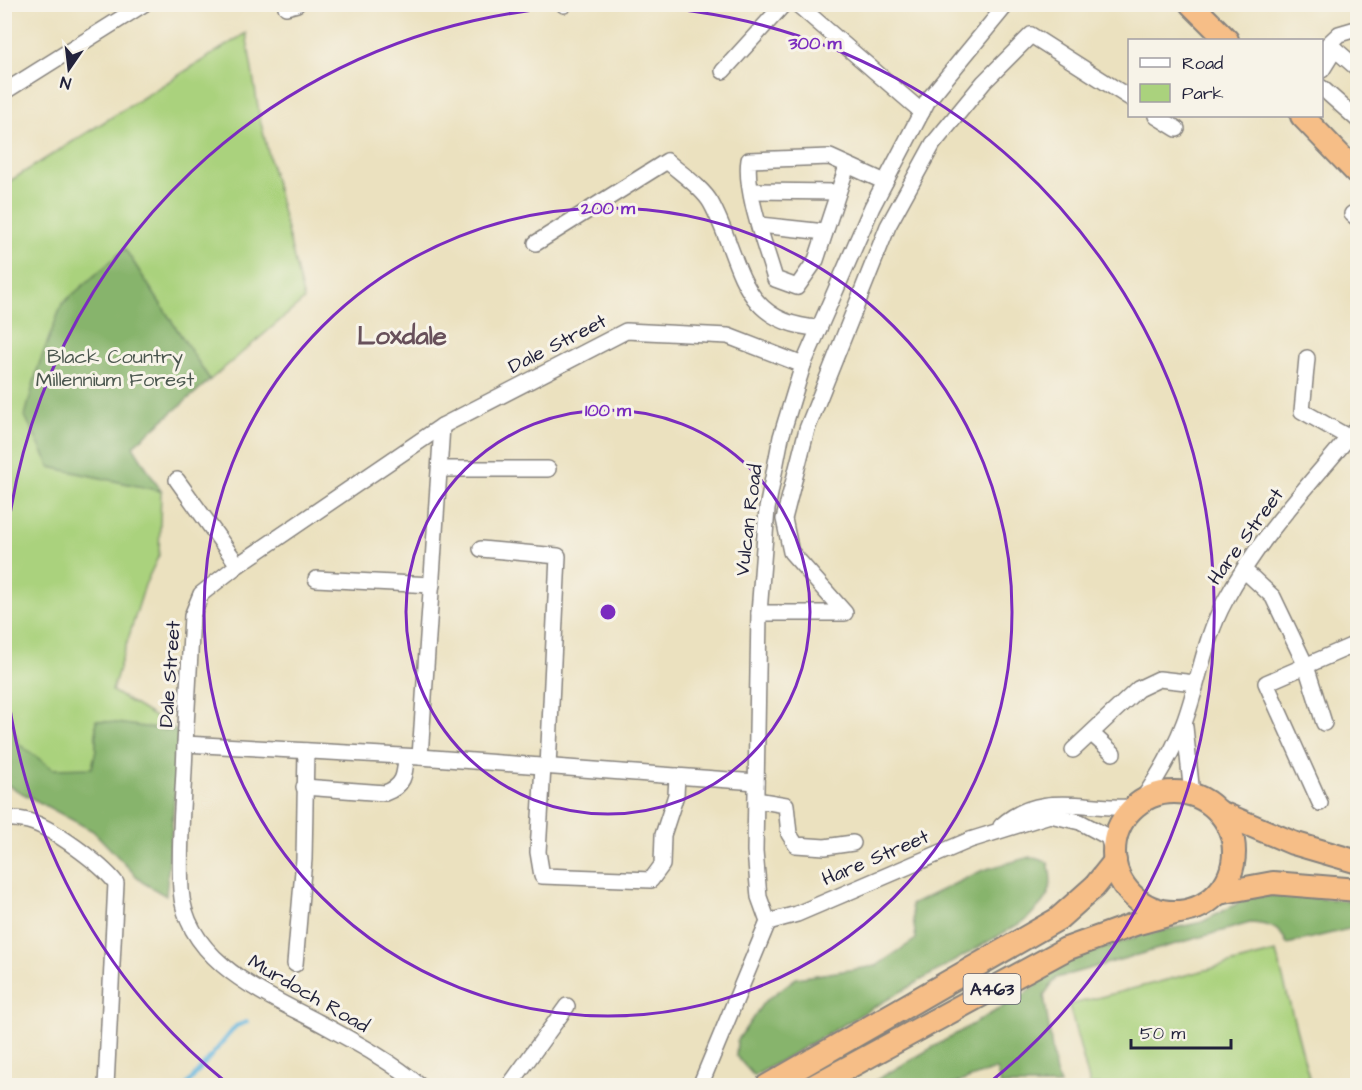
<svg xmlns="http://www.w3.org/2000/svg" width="1362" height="1090" viewBox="0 0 1362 1090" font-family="'Architects Daughter',sans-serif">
	<rect width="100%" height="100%" fill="#f7f3e8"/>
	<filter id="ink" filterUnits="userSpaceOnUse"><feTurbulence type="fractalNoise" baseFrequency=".0167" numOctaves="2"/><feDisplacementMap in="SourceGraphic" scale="12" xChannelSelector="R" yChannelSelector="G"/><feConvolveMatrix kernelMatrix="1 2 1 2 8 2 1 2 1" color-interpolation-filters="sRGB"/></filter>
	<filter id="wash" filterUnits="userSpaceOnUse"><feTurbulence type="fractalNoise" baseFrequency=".008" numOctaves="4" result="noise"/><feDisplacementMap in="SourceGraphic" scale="24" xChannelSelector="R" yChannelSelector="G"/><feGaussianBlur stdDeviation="1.35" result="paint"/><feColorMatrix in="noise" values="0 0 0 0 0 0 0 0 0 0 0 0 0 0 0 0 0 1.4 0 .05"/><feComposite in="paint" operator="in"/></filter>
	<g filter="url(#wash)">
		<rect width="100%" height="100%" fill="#ebe1bf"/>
		<g fill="#aad27d" stroke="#667a5c" stroke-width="1.5">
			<polygon points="246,33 260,119 304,300 210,380 125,250 50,467 161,491 159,555 145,585 112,691 180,732 96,721 96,750 92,769 53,769 19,745 5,709 5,184"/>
			<polygon points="1276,952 1311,1085 1090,1085 1069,1005"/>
		</g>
		<g fill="#87b46c" stroke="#546b54" stroke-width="1.5">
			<polygon points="125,249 210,380 133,446 161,491 50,467 25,416 38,367 62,304"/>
			<polygon points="4,709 19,744 53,769 92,768 96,750 96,720 180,732 166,896 142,882 93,831 5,784"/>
			<path d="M 1030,857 L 1048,862 C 1056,893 1047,898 1026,920 L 754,1076 L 736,1056 L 737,1041 L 763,1003 L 796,978 L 876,966 L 916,939 L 911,905 L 983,870 Z"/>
			<path d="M 1274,895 L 1357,901 L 1357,927 L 1287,944 C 1280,926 1267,924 1250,923 L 1056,978 L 1044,995 L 1055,1069 L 1060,1085 L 1001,1085 L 996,1069 L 951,1085 L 866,1086 L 1023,995 L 1069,960 L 1142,935 L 1202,922 L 1250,897 Z"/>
		</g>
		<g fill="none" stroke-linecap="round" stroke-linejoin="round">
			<polyline stroke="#64b6df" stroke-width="4" points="186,1086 236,1026 247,1022"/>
		</g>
	</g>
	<g filter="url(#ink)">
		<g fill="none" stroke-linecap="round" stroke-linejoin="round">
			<g stroke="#86827d" stroke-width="18">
				<g id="minor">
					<polyline points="564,4 564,5"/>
					<polyline points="797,4 922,112"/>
					<polyline points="286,7 297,4"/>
					<polyline points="1329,44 1358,69"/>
					<polyline points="1322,50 1339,34 1356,29"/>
					<polyline points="1322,70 1335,49"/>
					<polyline points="723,71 784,4"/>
					<polyline points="1322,88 1358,120"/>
					<polyline points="4,92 144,4"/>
					<polyline points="1156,116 1177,129"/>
					<path d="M 847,166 L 816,260 L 797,287 L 775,279 C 766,248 744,190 749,160 L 830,157 L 885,182"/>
					<polyline points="752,191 838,192"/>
					<polyline points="1352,214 1358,219"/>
					<polyline points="760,225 825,232"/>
					<path d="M 536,243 L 667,161 C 680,173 702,187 711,203 C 742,259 737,324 819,328"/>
					<polyline points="1307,358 1302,411 1348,437"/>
					<polyline points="440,469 548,469"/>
					<polyline points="177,480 238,565"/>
					<polyline points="481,549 558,556 548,767"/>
					<polyline points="1244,570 1273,597 1306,666 1324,723"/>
					<polyline points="316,579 432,585"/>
					<polyline points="759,613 845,613 791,552 784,519 807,429 888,226 933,144 984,82 1031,35 1130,98"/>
					<polyline points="1185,727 1192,795"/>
					<polyline points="1092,734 1113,753"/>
					<path d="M 185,744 C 184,792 178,842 181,890 C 186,962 266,994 320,1023 C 353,1041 391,1061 420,1086"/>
					<polyline points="1073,750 1138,689 1159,679 1195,683"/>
					<polyline points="420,757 442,426"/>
					<polyline points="543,766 538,852 542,876 651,880 662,865 663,835 676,795 677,776"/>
					<polyline points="756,782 420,757 185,744 192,616 201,594 238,565 442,426 626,331 728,336 803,365"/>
					<path d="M 304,787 L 385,793 C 404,786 405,775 406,757"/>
					<polyline points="756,800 786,805 789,834 796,845 825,847 853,843"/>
					<path d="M 1140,803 C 1158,777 1173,752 1184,723 C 1199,683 1204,639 1225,601 C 1259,537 1312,482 1358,426"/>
					<polyline points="1320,803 1266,683 1358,643"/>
					<path d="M 4,818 C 12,819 20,819 28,821 C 52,827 101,864 116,883 L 106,1086"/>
					<path d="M 1001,826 C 1040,790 1087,810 1134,807"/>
					<polyline points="768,922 797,914 970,840 1050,815 1080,822 1108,837 1114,856"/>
					<polyline points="295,964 304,859 306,751"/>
					<polyline points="509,1086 567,1006"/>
					<polyline points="700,1086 768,922 759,897 755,851 759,613 767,509 781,437 803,365 872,207 928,100 1007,4"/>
				</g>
			</g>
			<g stroke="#86827d" stroke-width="26">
				<g id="highway">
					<polyline points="1191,4 1227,40"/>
					<polyline points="1302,116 1358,174"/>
					<circle cx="1174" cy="852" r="60"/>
					<polyline points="1219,812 1293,843 1358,862"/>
					<polyline points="1219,893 1273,883 1358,890"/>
					<polyline points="767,1086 1058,919 1095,886 1115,861"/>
					<polyline points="814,1086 1066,949 1135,924 1179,912"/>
				</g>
			</g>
			<use href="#minor" stroke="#fff" stroke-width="15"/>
			<use href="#highway" stroke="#f6be87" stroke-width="22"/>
		</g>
	</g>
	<g fill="none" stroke="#7b2cbf" stroke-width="3">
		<circle cx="608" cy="612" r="202"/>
		<circle cx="608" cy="612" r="404"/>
		<path d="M227 1083A606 606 0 0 1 5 670M5 554A606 606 0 1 1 989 1083"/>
	</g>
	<g text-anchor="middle" stroke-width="6" stroke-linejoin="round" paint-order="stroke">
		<rect fill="#f7f3e8" stroke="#62616f" stroke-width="1.5" x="963.5" y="974" width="57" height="30" rx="4.5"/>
		<g font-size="18" font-weight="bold" fill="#22223b">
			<text x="992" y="995">A463</text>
		</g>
		<g font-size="20" fill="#22223b" stroke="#f7f3e8">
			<text transform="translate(557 343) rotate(-27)" y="7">Dale Street</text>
			<text transform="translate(748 520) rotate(-83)" y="7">Vulcan Road</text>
			<text transform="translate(1245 536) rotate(-54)" y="7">Hare Street</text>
			<text transform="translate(169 674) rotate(-86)" y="7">Dale Street</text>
			<text transform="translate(875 857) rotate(-23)" y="7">Hare Street</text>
			<text transform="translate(309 993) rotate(30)" y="7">Murdoch Road</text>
		</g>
		<g font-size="20" fill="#4b574f" stroke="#f7f3e8">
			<text x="115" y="363">Black Country<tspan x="115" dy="23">Millennium Forest</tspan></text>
		</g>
		<g font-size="26" font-weight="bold" fill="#68515b" stroke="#f7f3e8">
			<text x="402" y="344">Loxdale</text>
		</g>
	</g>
	<circle cx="608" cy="612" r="9" fill="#7b2cbf" stroke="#f7f3e8" stroke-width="3"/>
	<g font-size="18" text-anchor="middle" font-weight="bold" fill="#7b2cbf" stroke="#f7f3e8" stroke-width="6" stroke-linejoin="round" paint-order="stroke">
		<text x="815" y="49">300 m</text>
		<text x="608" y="214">200 m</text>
		<text x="608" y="416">100 m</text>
	</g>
	<rect width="1362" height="1090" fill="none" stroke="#f7f3e8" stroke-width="24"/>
	<rect x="1128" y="39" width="195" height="78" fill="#f7f3e8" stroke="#a29fa3" stroke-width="1.5"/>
	<rect x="1140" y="58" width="30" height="9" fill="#ffffff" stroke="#a29fa3" stroke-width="1.5"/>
	<text x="1182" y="69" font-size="18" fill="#22223b">Road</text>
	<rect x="1140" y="84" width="30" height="18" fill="#aad27d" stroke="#a29fa3" stroke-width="1.5"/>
	<text x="1182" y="99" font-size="18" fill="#22223b">Park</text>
	<g transform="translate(69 69) rotate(194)" stroke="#f7f3e8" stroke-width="4.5" paint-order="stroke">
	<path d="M0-4.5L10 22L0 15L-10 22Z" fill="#22223b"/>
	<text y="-9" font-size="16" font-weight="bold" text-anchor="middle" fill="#22223b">N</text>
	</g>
	<path d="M1131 1039v9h100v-9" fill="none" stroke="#22223b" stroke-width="3"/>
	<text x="1140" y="1039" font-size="18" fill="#22223b" stroke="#f7f3e8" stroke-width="4.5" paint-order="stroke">50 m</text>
</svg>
